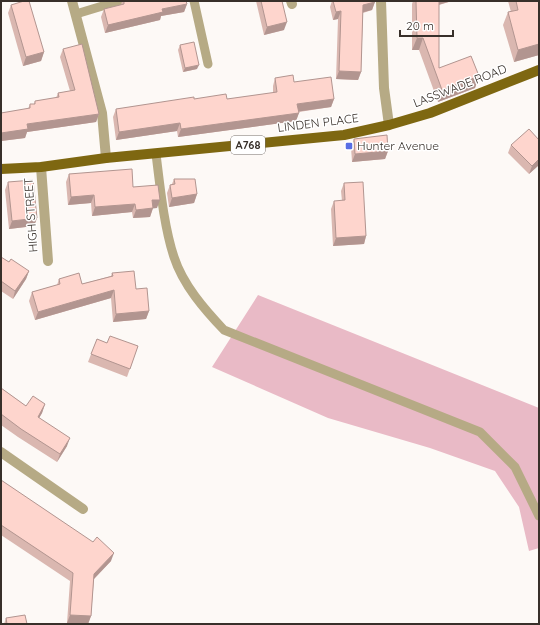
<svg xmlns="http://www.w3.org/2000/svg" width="540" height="625" viewBox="0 0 540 625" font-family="Quicksand,sans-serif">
	<rect width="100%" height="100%" fill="#fdf9f6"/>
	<polygon fill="#e9bac6" points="258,295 539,408 539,548 529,551 519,507 495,471 430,448 328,418 212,367"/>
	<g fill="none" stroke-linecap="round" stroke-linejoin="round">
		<g stroke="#b6aa85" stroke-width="9">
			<polyline points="194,1 208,64"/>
			<polyline points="76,14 119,1"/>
			<path d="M 156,154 C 160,186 164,227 174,257 C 183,285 205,310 224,330 L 480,432 L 515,467 L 539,516"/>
		</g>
		<g stroke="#b6aa85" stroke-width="10">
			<polyline points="72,1 102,113 106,158"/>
			<polyline points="291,1 292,4"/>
			<polyline points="41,167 48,261"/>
			<polyline points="1,452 83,509"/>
		</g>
		<polyline stroke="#b6aa85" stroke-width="10" points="381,1 384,88 389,125"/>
		<polyline stroke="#7e6711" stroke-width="10" points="1,169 41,167 106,158 344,135 389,125 430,113 539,70"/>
	</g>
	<g fill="#dab7b0">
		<polygon points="122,1 124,1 187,4 184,12 161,16 160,20 105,33 101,17 104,9 121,5"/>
		<polygon points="256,1 282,1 284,30 264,35"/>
		<polygon points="332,1 375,1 372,10 363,13 361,72 358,80 336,79 338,19 333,20 330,7"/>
		<polygon points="413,1 452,1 439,5 439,68 479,76 475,88 438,102 419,50 412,50 412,4"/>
		<polygon points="508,1 539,1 539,55 514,62 503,25 508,12 511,12"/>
		<polygon points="11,5 44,52 41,61 23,66 8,13"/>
		<polygon points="180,45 197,69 183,72 178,50"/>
		<polygon points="63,49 99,114 96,122 27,132 25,138 1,141 1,113 28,109 30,104 34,104 35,101 56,98 58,93 70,91 60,57"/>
		<polygon points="275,78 294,82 334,99 331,107 299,112 296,121 178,137 177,131 116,140 113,117 116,109 194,99 227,99 273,93 273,86"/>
		<polygon points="354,139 388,151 385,159 352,162 351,147"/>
		<polygon points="511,145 539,165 529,174 508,153"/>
		<polygon points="69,174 133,187 157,208 153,208 150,217 133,218 132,212 92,216 91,203 68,205 66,182"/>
		<polygon points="174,179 197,194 194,203 169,207 167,193 170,185 172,184"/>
		<polygon points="8,182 37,218 34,226 9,229 5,190"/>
		<polygon points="344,183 366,236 364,244 333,246 331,209 334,201 342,201 341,191"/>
		<polygon points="1,257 9,262 29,271 26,279 13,299 1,291"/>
		<polygon points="112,273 136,289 149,311 146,319 113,322 111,298 35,320 29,301 32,292 57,285 59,279 82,284 111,276"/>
		<polygon points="97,339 107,343 138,346 127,377 88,362"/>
		<polygon points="1,388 26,406 45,404 42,413 39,418 67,446 57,462 18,437 1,425"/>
		<polygon points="1,480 111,561 94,579 91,616 88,624 67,623 70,581 1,535"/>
		<polygon points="6,618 27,624 4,624"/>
	</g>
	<g fill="#b29590">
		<polygon points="436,1 452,1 434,6"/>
		<polygon points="375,2 372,10 360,13 363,5"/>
		<polygon points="187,4 184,12 161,16 160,20 105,33 108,25 162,9"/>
		<polygon points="341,11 338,19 333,20 336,12"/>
		<polygon points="287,22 284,30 264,35 267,27"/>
		<polygon points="417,38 423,38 419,50 412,50"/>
		<polygon points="539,44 539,55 514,62 518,50"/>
		<polygon points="44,52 41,61 23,66 26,57"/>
		<polygon points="199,65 197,69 183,72 185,68"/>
		<polygon points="339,71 361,72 358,80 336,79"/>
		<polygon points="479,76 475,88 438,102 442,90"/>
		<polygon points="334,99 331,107 295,112 297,104"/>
		<polygon points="299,113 296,121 178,137 181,129"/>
		<polygon points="99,114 96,122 27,132 25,138 1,141 1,133 27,124"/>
		<polygon points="180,123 177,131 116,140 119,132"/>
		<polygon points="388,151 385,159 352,162 355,154"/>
		<polygon points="539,159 539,165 529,174 532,166"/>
		<polygon points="197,194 194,203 169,207 172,198"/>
		<polygon points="94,195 91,203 68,205 71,197"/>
		<polygon points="152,200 160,200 157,208 149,209"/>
		<polygon points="135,204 132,212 92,216 95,207"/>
		<polygon points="153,208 150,217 133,218 136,210"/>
		<polygon points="37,218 34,226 9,229 12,221"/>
		<polygon points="366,236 364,244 333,246 336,238"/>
		<polygon points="29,271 26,279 13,299 15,291"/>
		<polygon points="114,290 111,298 35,320 38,312"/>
		<polygon points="149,311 146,319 113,322 116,314"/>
		<polygon points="45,404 42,413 35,425 38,417"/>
		<polygon points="70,438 67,446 57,462 60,454"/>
		<polygon points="114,553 111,561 91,582 94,574"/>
		<polygon points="70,615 91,616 88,624 67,623"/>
	</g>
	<g fill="#fed5cd" stroke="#b29590">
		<polygon points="24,1 29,1 44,52 26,57 11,5"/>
		<polygon points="124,1 186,1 187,4 162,9 163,12 108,25 104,9 124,4"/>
		<polygon points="261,1 282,1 287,22 267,27"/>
		<polygon points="333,1 375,1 375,2 363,5 361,72 339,71 341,11 336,12"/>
		<polygon points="416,1 439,1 439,68 471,56 479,76 442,90 423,38 417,38"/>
		<polygon points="516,1 539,1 539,44 518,50 508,12 518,10"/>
		<polygon points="194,42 199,65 185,68 180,45"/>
		<polygon points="82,44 99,114 27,124 28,129 1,133 1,113 30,108 30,104 35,104 35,101 59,97 58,93 75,90 63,49"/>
		<polygon points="293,75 294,82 331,77 334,99 297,104 299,113 181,129 180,123 119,132 116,109 194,97 194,99 226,94 227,99 277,92 275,78"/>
		<polygon points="529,129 539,140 539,159 532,166 511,145"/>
		<polygon points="387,135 388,151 355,154 354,139"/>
		<polygon points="132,169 133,187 158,185 160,200 152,200 153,208 136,210 135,204 95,207 94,195 71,197 69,174"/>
		<polygon points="174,179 195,179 197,194 172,198 170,185 175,184"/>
		<polygon points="33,180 37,218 12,221 8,182"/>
		<polygon points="363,182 366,236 336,238 334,201 345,200 344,183"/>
		<polygon points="1,257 9,262 11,259 29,271 15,291 1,281"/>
		<polygon points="134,271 136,289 147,288 149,311 116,314 114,290 38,312 32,292 60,284 59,279 79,273 82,284 113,276 112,273"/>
		<polygon points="110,336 138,346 130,369 91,354 97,339 107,343"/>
		<polygon points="1,388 26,406 33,396 45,404 38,417 70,438 60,454 21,429 1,414"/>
		<polygon points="1,480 93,542 97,537 114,553 94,574 91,616 70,615 73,573 1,525"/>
		<polygon points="25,615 27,624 7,624 6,618"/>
	</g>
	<rect fill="#596ee4" stroke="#fff" stroke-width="1.5" x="345" y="142" width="8" height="8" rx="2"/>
	<g text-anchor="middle" stroke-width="3" stroke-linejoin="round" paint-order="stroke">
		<rect fill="#fff" stroke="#746e6a" stroke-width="1" x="231" y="136" width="34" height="18" rx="3"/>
		<g font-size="11" font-weight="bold" fill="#38302a">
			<text x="248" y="149">A768</text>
		</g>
		<g font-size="12" fill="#38302a" stroke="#fff">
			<text transform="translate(460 86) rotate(-21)" y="4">LASSWADE ROAD</text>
			<text transform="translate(318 123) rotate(-7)" y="4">LINDEN PLACE</text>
			<text transform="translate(31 215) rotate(-94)" y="4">HIGH STREET</text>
		</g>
		<g font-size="12" fill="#38302a" stroke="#fff" text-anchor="start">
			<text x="357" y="150">Hunter Avenue</text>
		</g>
	</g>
	<rect width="540" height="625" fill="none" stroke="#38302a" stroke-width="4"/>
	<path d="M400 30v6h53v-6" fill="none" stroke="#38302a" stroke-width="2"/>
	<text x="406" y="30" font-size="12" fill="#38302a" stroke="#ffffff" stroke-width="3" paint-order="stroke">20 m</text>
</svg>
